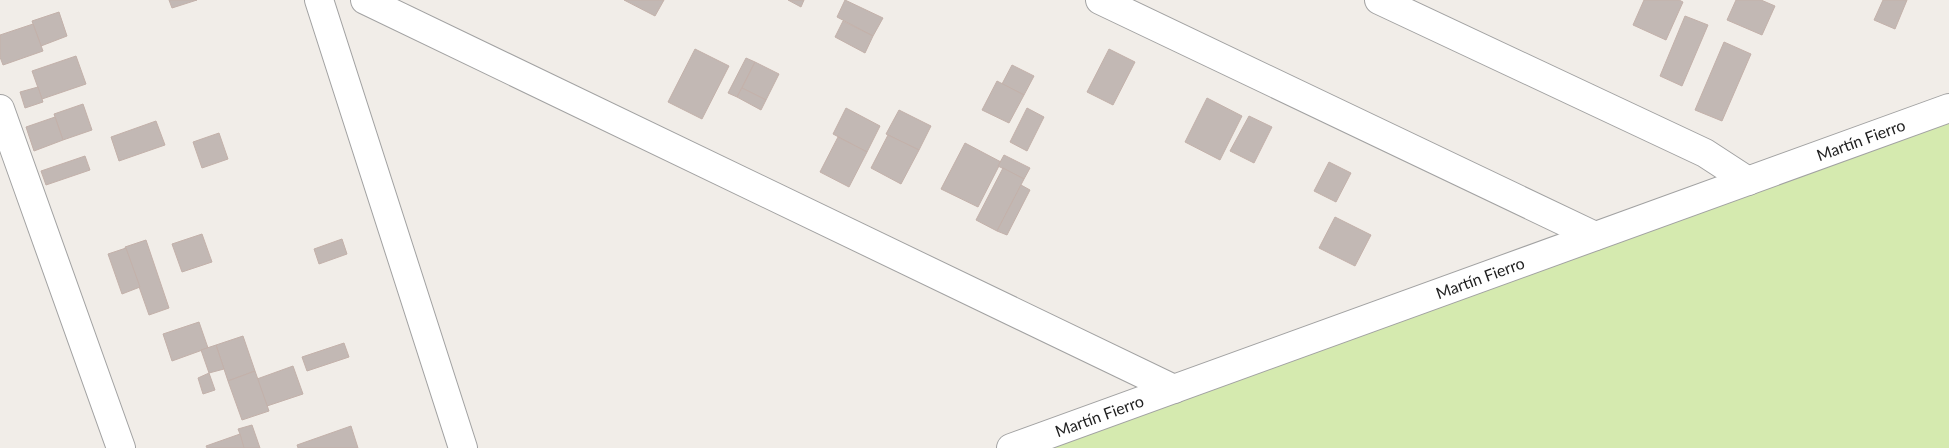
<svg xmlns="http://www.w3.org/2000/svg" width="1949" height="448" viewBox="0 0 1949 448" font-family="Lato,sans-serif">
	<rect width="100%" height="100%" fill="#f1ede8"/>
	<polygon fill="#d5eaaf" points="1949,109 1949,448 1021,448"/>
	<g fill="#c2b8b4" stroke="#c3b1aa">
		<polygon points="169,0 197,0 172,8"/>
		<polygon points="624,0 664,0 655,16"/>
		<polygon points="788,0 804,0 801,7"/>
		<polygon points="845,0 883,18 873,36 837,17"/>
		<polygon points="1644,0 1679,0 1683,2 1666,40 1633,25"/>
		<polygon points="1736,0 1761,0 1775,6 1762,35 1727,20"/>
		<polygon points="1883,0 1907,0 1895,29 1874,20"/>
		<polygon points="59,12 67,36 41,46 32,21"/>
		<polygon points="1685,16 1708,25 1682,86 1660,76"/>
		<polygon points="843,21 873,36 865,53 835,37"/>
		<polygon points="33,24 43,51 3,65 0,57 0,35"/>
		<polygon points="1724,42 1751,54 1722,121 1695,110"/>
		<polygon points="695,49 729,66 702,119 668,102"/>
		<polygon points="1109,49 1135,62 1113,105 1087,92"/>
		<polygon points="76,56 86,84 42,99 32,71"/>
		<polygon points="746,58 755,62 737,97 728,93"/>
		<polygon points="755,62 779,74 766,100 742,88"/>
		<polygon points="1012,65 1034,76 1024,95 1002,84"/>
		<polygon points="997,81 1024,95 1009,123 982,110"/>
		<polygon points="38,87 43,102 25,108 20,92"/>
		<polygon points="742,88 766,100 761,110 737,97"/>
		<polygon points="1207,98 1242,116 1220,160 1185,142"/>
		<polygon points="83,104 92,130 63,140 54,114"/>
		<polygon points="846,108 880,126 867,152 833,134"/>
		<polygon points="1027,108 1044,117 1027,151 1010,142"/>
		<polygon points="899,110 931,126 919,150 886,134"/>
		<polygon points="1249,116 1272,127 1254,163 1230,151"/>
		<polygon points="55,117 63,140 34,151 26,127"/>
		<polygon points="156,121 165,145 119,161 111,137"/>
		<polygon points="219,133 228,159 202,168 193,142"/>
		<polygon points="888,135 919,150 901,184 871,168"/>
		<polygon points="838,137 867,152 849,187 820,172"/>
		<polygon points="965,143 1001,162 978,207 941,189"/>
		<polygon points="1004,155 1030,168 1024,179 998,166"/>
		<polygon points="85,156 90,170 46,185 41,171"/>
		<polygon points="1329,162 1351,173 1336,202 1314,191"/>
		<polygon points="1003,168 1024,179 997,231 976,220"/>
		<polygon points="1021,185 1030,190 1007,235 997,231"/>
		<polygon points="1335,217 1371,235 1355,266 1319,248"/>
		<polygon points="202,234 212,262 182,272 172,244"/>
		<polygon points="342,239 347,254 319,264 314,249"/>
		<polygon points="146,240 169,308 149,315 125,247"/>
		<polygon points="126,248 140,287 122,294 108,254"/>
		<polygon points="199,322 208,348 172,361 163,334"/>
		<polygon points="243,336 255,371 228,381 216,345"/>
		<polygon points="344,343 349,357 307,371 302,357"/>
		<polygon points="216,345 224,369 209,373 201,350"/>
		<polygon points="293,366 303,394 267,406 257,379"/>
		<polygon points="255,371 269,411 242,420 228,381"/>
		<polygon points="209,373 215,390 203,394 198,378"/>
		<polygon points="252,425 260,448 244,448 240,434 238,429"/>
		<polygon points="351,426 358,448 298,448 297,445"/>
		<polygon points="240,434 244,448 207,448 206,446"/>
	</g>
	<g fill="none" stroke-linecap="round" stroke-linejoin="round">
		<g stroke="#a2a2a2" stroke-width="30">
			<g id="minor">
				<polyline points="319,0 463,448"/>
				<polyline points="365,0 1174,389"/>
				<polyline points="1100,0 1595,236"/>
				<polyline points="1379,0 1705,153 1748,181"/>
				<polyline points="0,109 121,448"/>
				<path id="s1" d="M 1011,448 L 1949,108"/>
			</g>
		</g>
		<use href="#minor" stroke="#fff" stroke-width="28"/>
	</g>
	<g text-anchor="middle" stroke-width="5" stroke-linejoin="round" paint-order="stroke">
		<g font-size="16" fill="#212121" stroke="#fff">
			<text dy="6" stroke="none"><textPath href="#s1" startOffset="904">Martín Fierro</textPath></text>
			<text dy="6" stroke="none"><textPath href="#s1" startOffset="499">Martín Fierro</textPath></text>
			<text dy="6" stroke="none"><textPath href="#s1" startOffset="94">Martín Fierro</textPath></text>
		</g>
	</g>
</svg>
